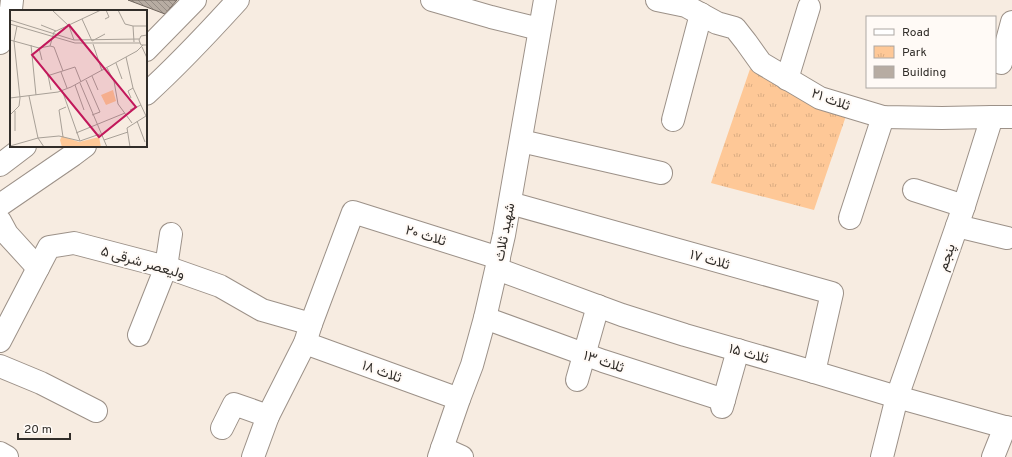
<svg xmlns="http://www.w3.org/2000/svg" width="1012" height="457" viewBox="0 0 1012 457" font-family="Overpass,Vazirmatn,sans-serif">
	<defs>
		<pattern id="park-tufts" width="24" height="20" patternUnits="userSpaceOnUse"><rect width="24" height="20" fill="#fec897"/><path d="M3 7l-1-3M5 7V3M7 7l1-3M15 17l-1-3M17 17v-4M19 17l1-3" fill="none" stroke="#daac82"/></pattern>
		<pattern id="building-back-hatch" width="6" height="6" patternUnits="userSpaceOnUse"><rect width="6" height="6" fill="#b7aca2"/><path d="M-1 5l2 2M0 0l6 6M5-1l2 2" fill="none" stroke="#958c84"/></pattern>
	</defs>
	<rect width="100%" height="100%" fill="#f7ece1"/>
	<polygon fill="url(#park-tufts)" points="750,69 802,98 847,113 814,210 711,183"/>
	<polygon fill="url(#building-back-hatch)" stroke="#70655d" points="128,0 177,0 165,14"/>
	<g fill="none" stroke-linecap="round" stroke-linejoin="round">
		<g stroke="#9c9188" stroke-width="24">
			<g id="minor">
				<polyline points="432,0 491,17 539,29"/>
				<polyline points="657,0 686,6 717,23 735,28 746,42 761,63 820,98 883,117 942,118 992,117 1012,117"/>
				<polyline points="0,43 11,9 12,0"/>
				<polyline points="146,50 195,0"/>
				<polyline points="1001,63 1012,22"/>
				<polyline points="787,79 809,7"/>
				<path d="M 146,94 C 178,65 208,33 238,0"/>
				<polyline points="673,120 701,14"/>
				<polyline points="521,141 661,173"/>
				<polyline points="0,165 25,146"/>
				<polyline points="914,190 964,206"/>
				<polyline points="510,203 832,293 814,372"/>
				<polyline points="0,205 73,155 85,146"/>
				<polyline points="850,218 883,117"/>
				<polyline points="0,221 7,234 38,268"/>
				<polyline points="957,226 1007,238"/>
				<polyline points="497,269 622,315 685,335 814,372 897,397 1005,427 1012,428"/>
				<polyline points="485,318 603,361 724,400"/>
				<polyline points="139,335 166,267 171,234"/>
				<polyline points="0,341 49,247 74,243 166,267 220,286 262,310 311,324"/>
				<polyline points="305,343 459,399"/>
				<polyline points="0,366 41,383 96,411"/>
				<polyline points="577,380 598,306"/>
				<polyline points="722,407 738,350"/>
				<polyline points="222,428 234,404 268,416"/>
				<polyline points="442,448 462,457"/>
				<polyline points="0,453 7,457"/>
				<polyline points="253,457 268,416 305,343 311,324 353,212 499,258"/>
				<polyline points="439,457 459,399 472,365 485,318 504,235 545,0"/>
				<polyline points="882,457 897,397 964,206 992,117"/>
				<polyline points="993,457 1005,427"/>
			</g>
		</g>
		<use href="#minor" stroke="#fff" stroke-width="22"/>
	</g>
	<g text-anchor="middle" stroke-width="4" stroke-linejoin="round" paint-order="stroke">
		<g font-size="14" fill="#312d29" stroke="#fffaf6">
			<text transform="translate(831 99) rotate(20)" y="5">ثلاث ۲۱</text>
			<text transform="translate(504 232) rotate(-79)" y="5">شهید ثلاث</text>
			<text transform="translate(426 235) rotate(17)" y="5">ثلاث ۲۰</text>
			<text transform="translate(946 257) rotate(-71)" y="5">پنجم</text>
			<text transform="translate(710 259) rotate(16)" y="5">ثلاث ۱۷</text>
			<text transform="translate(143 262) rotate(16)" y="5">ولیعصر شرقی ۵</text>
			<text transform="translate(749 353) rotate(16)" y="5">ثلاث ۱۵</text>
			<text transform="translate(604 361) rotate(19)" y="5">ثلاث ۱۳</text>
			<text transform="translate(382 371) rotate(20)" y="5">ثلاث ۱۸</text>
		</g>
	</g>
	<g transform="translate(10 10)">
		<rect width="137" height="137" fill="#f7ece1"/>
		<path d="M 103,80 L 106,91 L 96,95 L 91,85 ZM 52,126 L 69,132 L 89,127 L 91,137 L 52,137 L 50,130 Z" fill="#fec897"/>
		<path fill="none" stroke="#a8a097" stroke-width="1" d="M 42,0 L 59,16 L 64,30M 108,0 L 115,14 L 123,16 L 124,32M 72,9 L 82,31 L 95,24M 95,9 L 99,7 L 96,0M 0,10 L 64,30 L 129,29M 0,14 L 65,33 L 130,33M 31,15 L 46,21M 123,16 L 137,16M 137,25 L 131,26 L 129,30 L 131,35 L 137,35M 0,30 L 29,38 L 40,36M 83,34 L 92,61M 21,35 L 26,85M 40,36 L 44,22 L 91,0M 40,36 L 44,37 L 53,61M 132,37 L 137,48M 29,38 L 32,50M 116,47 L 123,78 L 136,106 L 117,118 L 120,137M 106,53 L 112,69M 97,58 L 104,71 L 108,94 L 122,113M 51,62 L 57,78M 38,65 L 41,80M 37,66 L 65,57 L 71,72M 82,66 L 88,80M 76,70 L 90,102 L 82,105M 70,73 L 94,130M 65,75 L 74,100M 52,80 L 70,131M 19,86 L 28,128 L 34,137M 0,88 L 48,82 L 61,77 L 127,41 L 133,35M 121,88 L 118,81 L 123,78M 120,100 L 131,95M 0,105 L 9,96 L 10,88 L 4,31 L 7,16M 127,111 L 135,132M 5,121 L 5,101M 66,123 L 115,103M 53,127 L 49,100 L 56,97M 0,136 L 28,128 L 49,126 L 70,131 L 90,124M 97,137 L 94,130 L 118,122"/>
		<path fill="#c2185b" fill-opacity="0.15" stroke="#c2185b" stroke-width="2" d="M 59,15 L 126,97 L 89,127 L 22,45 Z"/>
		<rect width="137" height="137" fill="none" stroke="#312d29" stroke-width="2"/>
	</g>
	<rect x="866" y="16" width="130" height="72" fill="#fffaf6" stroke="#ada8a4"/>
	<rect x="874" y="29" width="20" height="6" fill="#ffffff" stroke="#ada8a4"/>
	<text x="902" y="36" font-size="12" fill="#312d29">Road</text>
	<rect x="874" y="46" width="20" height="12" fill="url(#park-tufts)" stroke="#ada8a4"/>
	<text x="902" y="56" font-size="12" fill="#312d29">Park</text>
	<rect x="874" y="66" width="20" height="12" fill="#b7aca2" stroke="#ada8a4"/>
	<text x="902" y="76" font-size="12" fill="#312d29">Building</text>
	<path d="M18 433v6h52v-6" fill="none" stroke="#312d29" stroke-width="2"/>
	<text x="24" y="433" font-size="12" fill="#312d29" stroke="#fffaf6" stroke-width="3" paint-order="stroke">20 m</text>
</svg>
